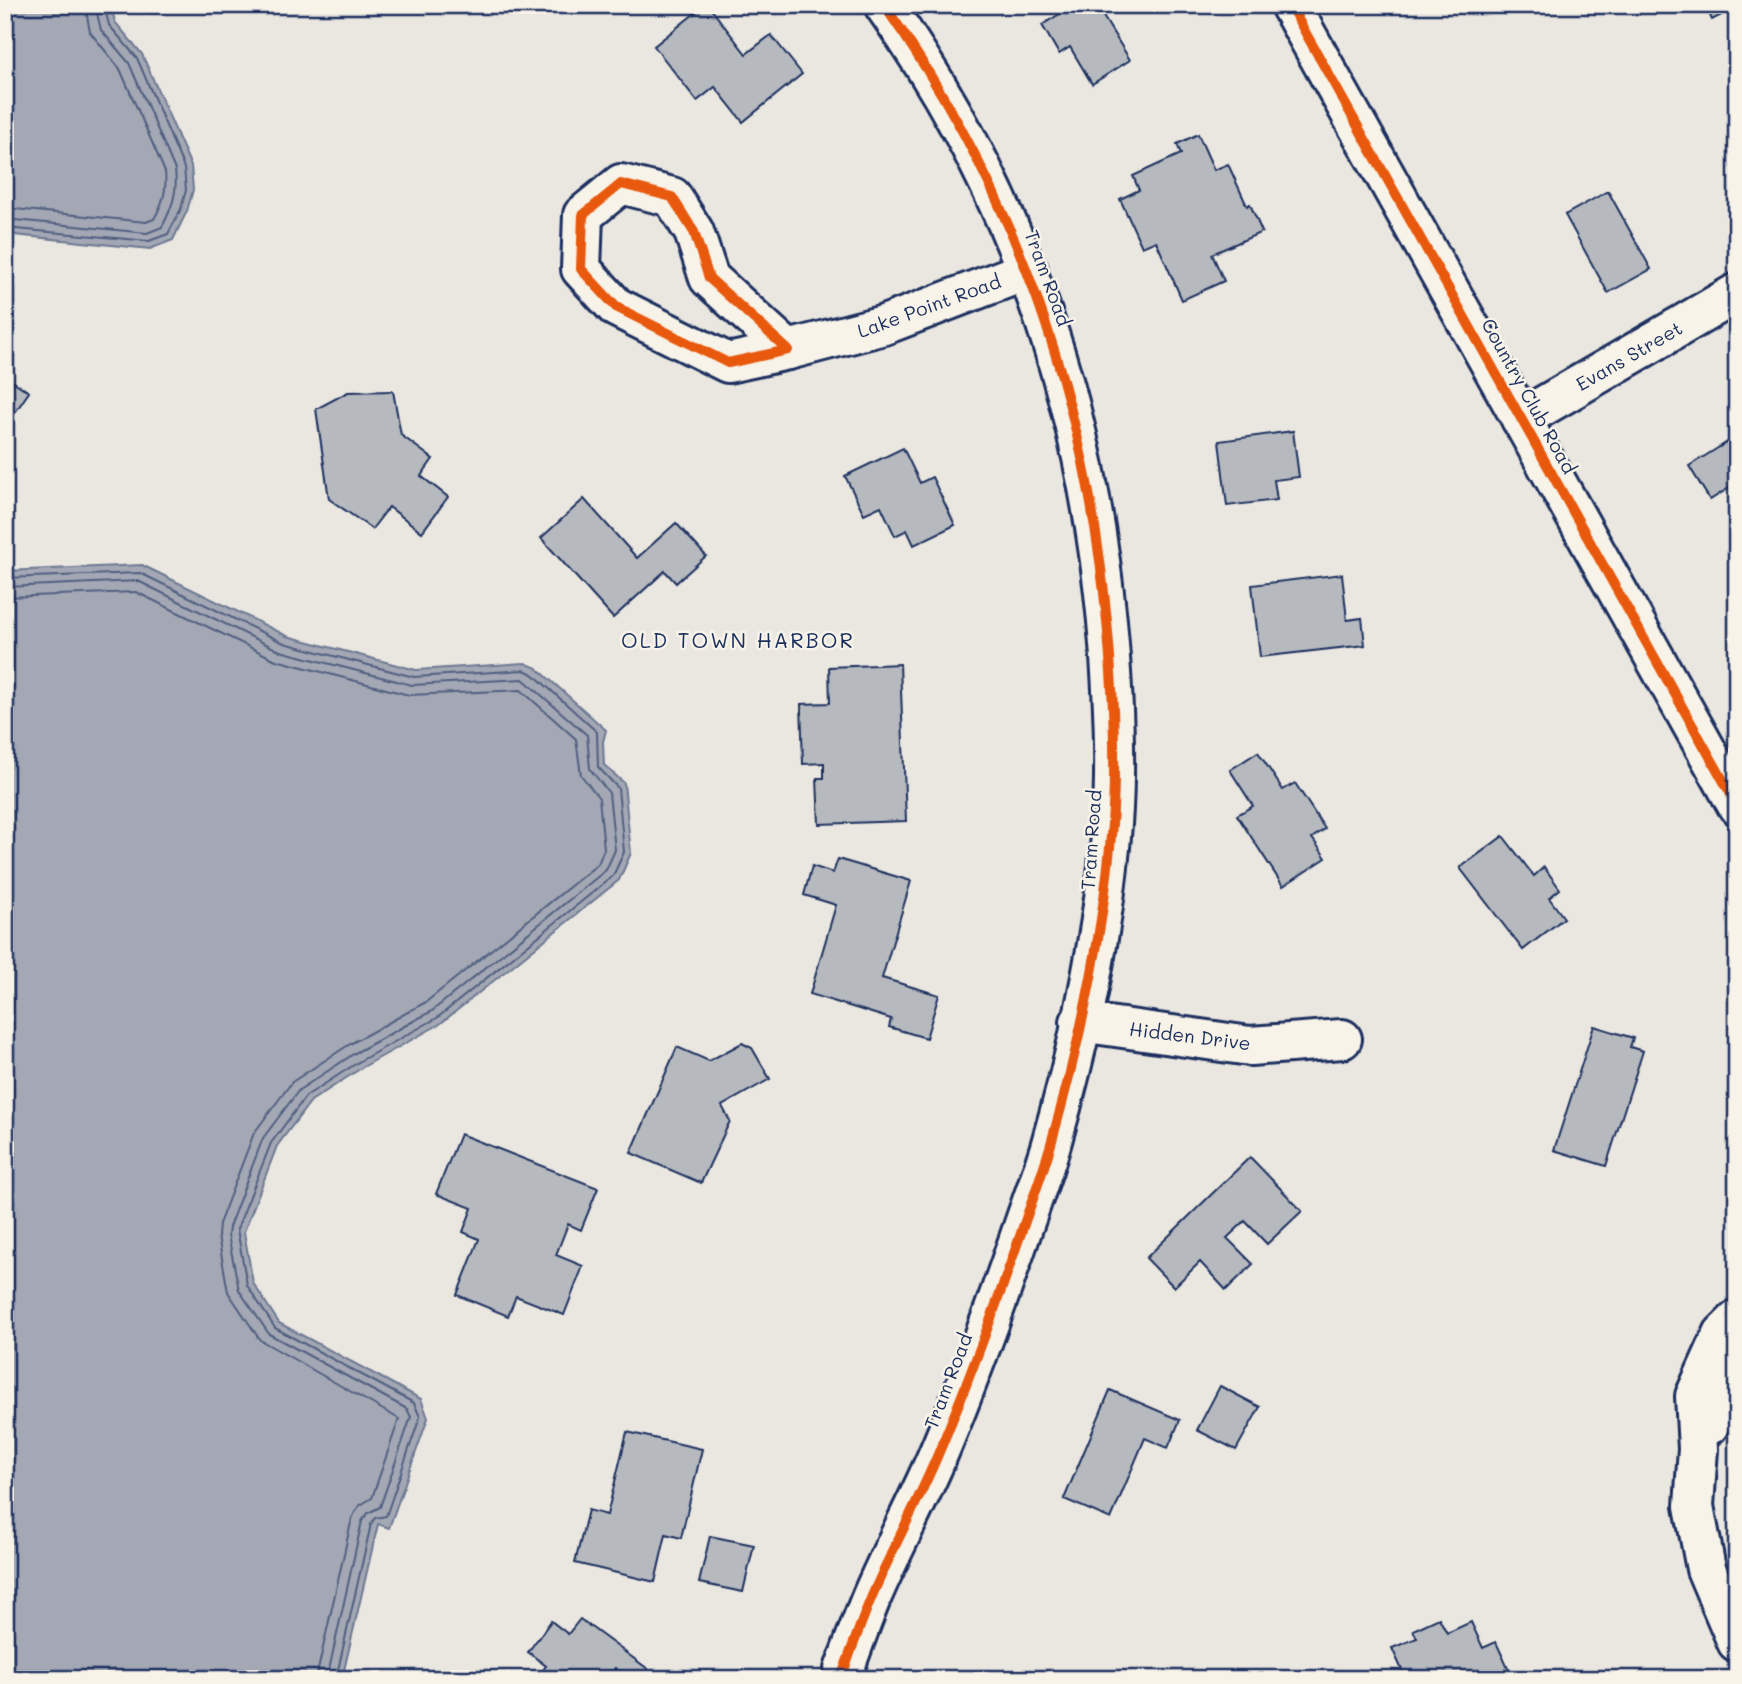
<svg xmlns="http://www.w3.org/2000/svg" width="1742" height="1684" viewBox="0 0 1742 1684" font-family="Mali,sans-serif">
	<rect width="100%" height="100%" fill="#eae7e0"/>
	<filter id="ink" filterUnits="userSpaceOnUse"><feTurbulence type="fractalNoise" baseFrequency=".0143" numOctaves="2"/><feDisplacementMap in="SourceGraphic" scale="14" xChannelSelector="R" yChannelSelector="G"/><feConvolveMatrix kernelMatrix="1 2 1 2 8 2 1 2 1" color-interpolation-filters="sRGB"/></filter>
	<g filter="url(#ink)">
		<g fill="#a3a8b4" stroke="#6d7892" stroke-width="2">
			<polygon points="5,5 111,5 115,22 142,54 191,166 193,190 187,211 173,240 150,249 5,234"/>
			<polygon points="142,565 287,636 416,670 525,663 537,668 606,730 603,742 604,765 624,783 631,853 619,880 440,1024 363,1067 311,1101 277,1146 244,1232 253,1283 279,1323 421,1399 428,1418 389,1528 378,1524 342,1679 5,1679 5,571"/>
		</g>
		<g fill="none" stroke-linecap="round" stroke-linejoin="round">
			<g stroke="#515f80" stroke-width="2">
				<path d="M 5,208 L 146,222 L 154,219 C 163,203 167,190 165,172 L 120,69 L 90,32 L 85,5"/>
				<path d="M 5,219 L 147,233 L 162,227 C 172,208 178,192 175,170 L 129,63 L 101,30 L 95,5"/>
				<polyline points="5,228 149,241 168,234 181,209 186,190 184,168 137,58 109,25 104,5"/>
				<polyline points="5,578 140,573 284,643 414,677 524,670 533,674 597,732 598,767 618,788 624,852 613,876 437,1018 360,1061 306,1096 271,1143 237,1229 247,1285 275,1328 414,1403 420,1417 386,1516 375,1518 371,1524 336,1679"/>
				<polyline points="5,587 138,581 280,651 412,685 523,679 587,735 590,769 609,793 615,850 606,870 432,1011 355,1053 299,1090 263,1138 229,1227 228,1235 239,1290 269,1334 407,1409 411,1417 380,1507 368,1513 362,1521 327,1679"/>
				<polyline points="5,597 136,592 276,660 409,695 521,690 576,739 581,775 599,798 604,849 598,864 426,1002 350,1044 292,1082 254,1133 219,1224 218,1236 228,1292 260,1340 399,1419 372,1498 359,1506 352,1518 316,1679"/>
			</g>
		</g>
		<g fill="#b6babf" stroke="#1b2f5e" stroke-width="2">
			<polygon points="705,5 708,5 746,54 771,35 802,74 743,122 715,87 697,101 654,46"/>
			<polygon points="1074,5 1096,5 1130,60 1092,84 1070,47 1059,54 1042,25"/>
			<polygon points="1705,5 1736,5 1737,7 1712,20"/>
			<polygon points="1198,134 1214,170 1228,164 1247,206 1250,204 1262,232 1212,254 1224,281 1182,300 1156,241 1142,247 1120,199 1139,190 1133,176 1181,154 1177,144"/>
			<polygon points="1608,191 1651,269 1608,293 1565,215"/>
			<polygon points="5,376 29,392 5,427"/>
			<polygon points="393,391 401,435 433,459 421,476 448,497 422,532 389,507 372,529 329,499 316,409 348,392"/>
			<polygon points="1293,431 1299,477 1274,480 1277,500 1227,506 1219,441"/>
			<polygon points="1737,436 1737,483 1710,500 1689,466"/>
			<polygon points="903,448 920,483 932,477 955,525 914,545 907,530 895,536 881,506 864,514 845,476"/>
			<polygon points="584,499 637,558 676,523 706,556 676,583 665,571 613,618 541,538"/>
			<polygon points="1342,574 1347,620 1362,618 1365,645 1260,657 1252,585"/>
			<polygon points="900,664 906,821 819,824 817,778 824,778 824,763 803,764 801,704 830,703 829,667"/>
			<polygon points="1258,752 1283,790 1295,783 1325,829 1312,838 1326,858 1283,886 1237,815 1253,806 1230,770"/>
			<polygon points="1503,836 1534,876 1544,867 1560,889 1549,898 1564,918 1523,950 1460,868"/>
			<polygon points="838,859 911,881 882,978 939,995 926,1038 889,1027 891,1019 810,994 836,905 804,895 812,866 833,873"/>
			<polygon points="1594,1026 1633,1038 1630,1047 1643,1051 1606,1166 1554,1150"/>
			<polygon points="742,1043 752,1048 770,1079 722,1106 730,1121 701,1183 631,1153 677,1047 709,1061"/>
			<polygon points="460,1134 598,1188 581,1230 568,1224 556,1255 583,1266 564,1315 516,1296 508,1316 457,1295 479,1239 463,1232 472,1208 436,1194"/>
			<polygon points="1250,1157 1302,1211 1267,1244 1245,1221 1227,1238 1253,1264 1226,1290 1200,1262 1174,1287 1146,1258"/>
			<polygon points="1220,1386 1260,1407 1236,1450 1197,1430"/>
			<polygon points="1110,1390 1180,1420 1168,1448 1145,1438 1111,1519 1064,1499"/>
			<polygon points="627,1432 702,1449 681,1538 666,1534 655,1582 575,1563 588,1510 607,1515"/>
			<polygon points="710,1536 754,1545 743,1592 699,1583"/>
			<polygon points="1439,1618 1447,1633 1471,1622 1483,1648 1496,1642 1513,1679 1406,1679 1392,1648 1417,1638 1413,1630"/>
			<polygon points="580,1619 648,1669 641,1679 630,1679 615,1668 607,1679 536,1679 546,1666 528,1652 551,1621 568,1634"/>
		</g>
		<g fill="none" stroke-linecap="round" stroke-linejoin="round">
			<g stroke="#1b2f5e" stroke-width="44">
				<g id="minor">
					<polygon points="621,184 672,197 694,232 709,278 788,350 728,363 616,307 581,269 583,215"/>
					<polyline points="788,350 884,325 1028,270"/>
					<polyline points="1521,419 1737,293"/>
					<polyline points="1080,1022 1250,1046 1342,1039"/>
					<polyline points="1737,1320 1723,1334 1695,1396 1698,1449 1694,1506 1706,1569 1737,1642"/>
					<polyline points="1709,1425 1727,1386 1737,1373"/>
					<path d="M 843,1679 L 844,1670 C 853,1645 862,1620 872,1596 C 893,1547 919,1500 939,1452 C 969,1381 995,1309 1020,1236 C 1030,1206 1042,1175 1051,1144 C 1080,1042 1104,930 1112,824 C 1117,757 1113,687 1107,621 C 1085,393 1016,192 884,5"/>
				</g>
			</g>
			<g stroke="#1b2f5e" stroke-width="44">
				<polyline id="tertiary" points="1290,5 1737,805"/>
			</g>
			<use href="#minor" stroke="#f7f3e8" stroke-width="38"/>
			<use href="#tertiary" stroke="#f7f3e8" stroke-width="38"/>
			<g stroke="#f7f3e8" stroke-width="15">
				<g id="cycleway">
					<polyline points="1290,5 1737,805"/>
					<polygon points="621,184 672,197 694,232 709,278 788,350 728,363 616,307 581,269 583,215"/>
					<path d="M 843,1679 L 844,1670 C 853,1645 862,1620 872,1596 C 893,1547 919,1500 939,1452 C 969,1381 995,1309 1020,1236 C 1030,1206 1042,1175 1051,1144 C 1080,1042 1104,930 1112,824 C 1117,757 1113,687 1107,621 C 1085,393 1016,192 884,5"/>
				</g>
			</g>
			<use href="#cycleway" stroke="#e8590c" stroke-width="10"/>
		</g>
	</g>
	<g text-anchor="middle" stroke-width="5" stroke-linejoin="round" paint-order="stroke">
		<g font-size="19" fill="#1b2f5e" stroke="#f7f3e8">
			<text transform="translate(1048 278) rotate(70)" y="7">Tram Road</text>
			<text transform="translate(929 306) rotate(-20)" y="7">Lake Point Road</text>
			<text transform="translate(1629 356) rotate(-30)" y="7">Evans Street</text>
			<text transform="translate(1529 396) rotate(61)" y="7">Country Club Road</text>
			<text transform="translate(1091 840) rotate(-86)" y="7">Tram Road</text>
			<text transform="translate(1190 1036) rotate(7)" y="7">Hidden Drive</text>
			<text transform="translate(948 1381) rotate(-69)" y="7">Tram Road</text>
		</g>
		<g font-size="21" letter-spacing="2" fill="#1b2f5e" stroke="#f7f3e8">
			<text x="738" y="648">OLD TOWN HARBOR</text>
		</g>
	</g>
	<rect width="1742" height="1684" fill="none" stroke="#f7f3e8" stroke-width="28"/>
	<rect x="14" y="14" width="1714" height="1656" fill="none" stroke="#1b2f5e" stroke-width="2.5" filter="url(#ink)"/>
</svg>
